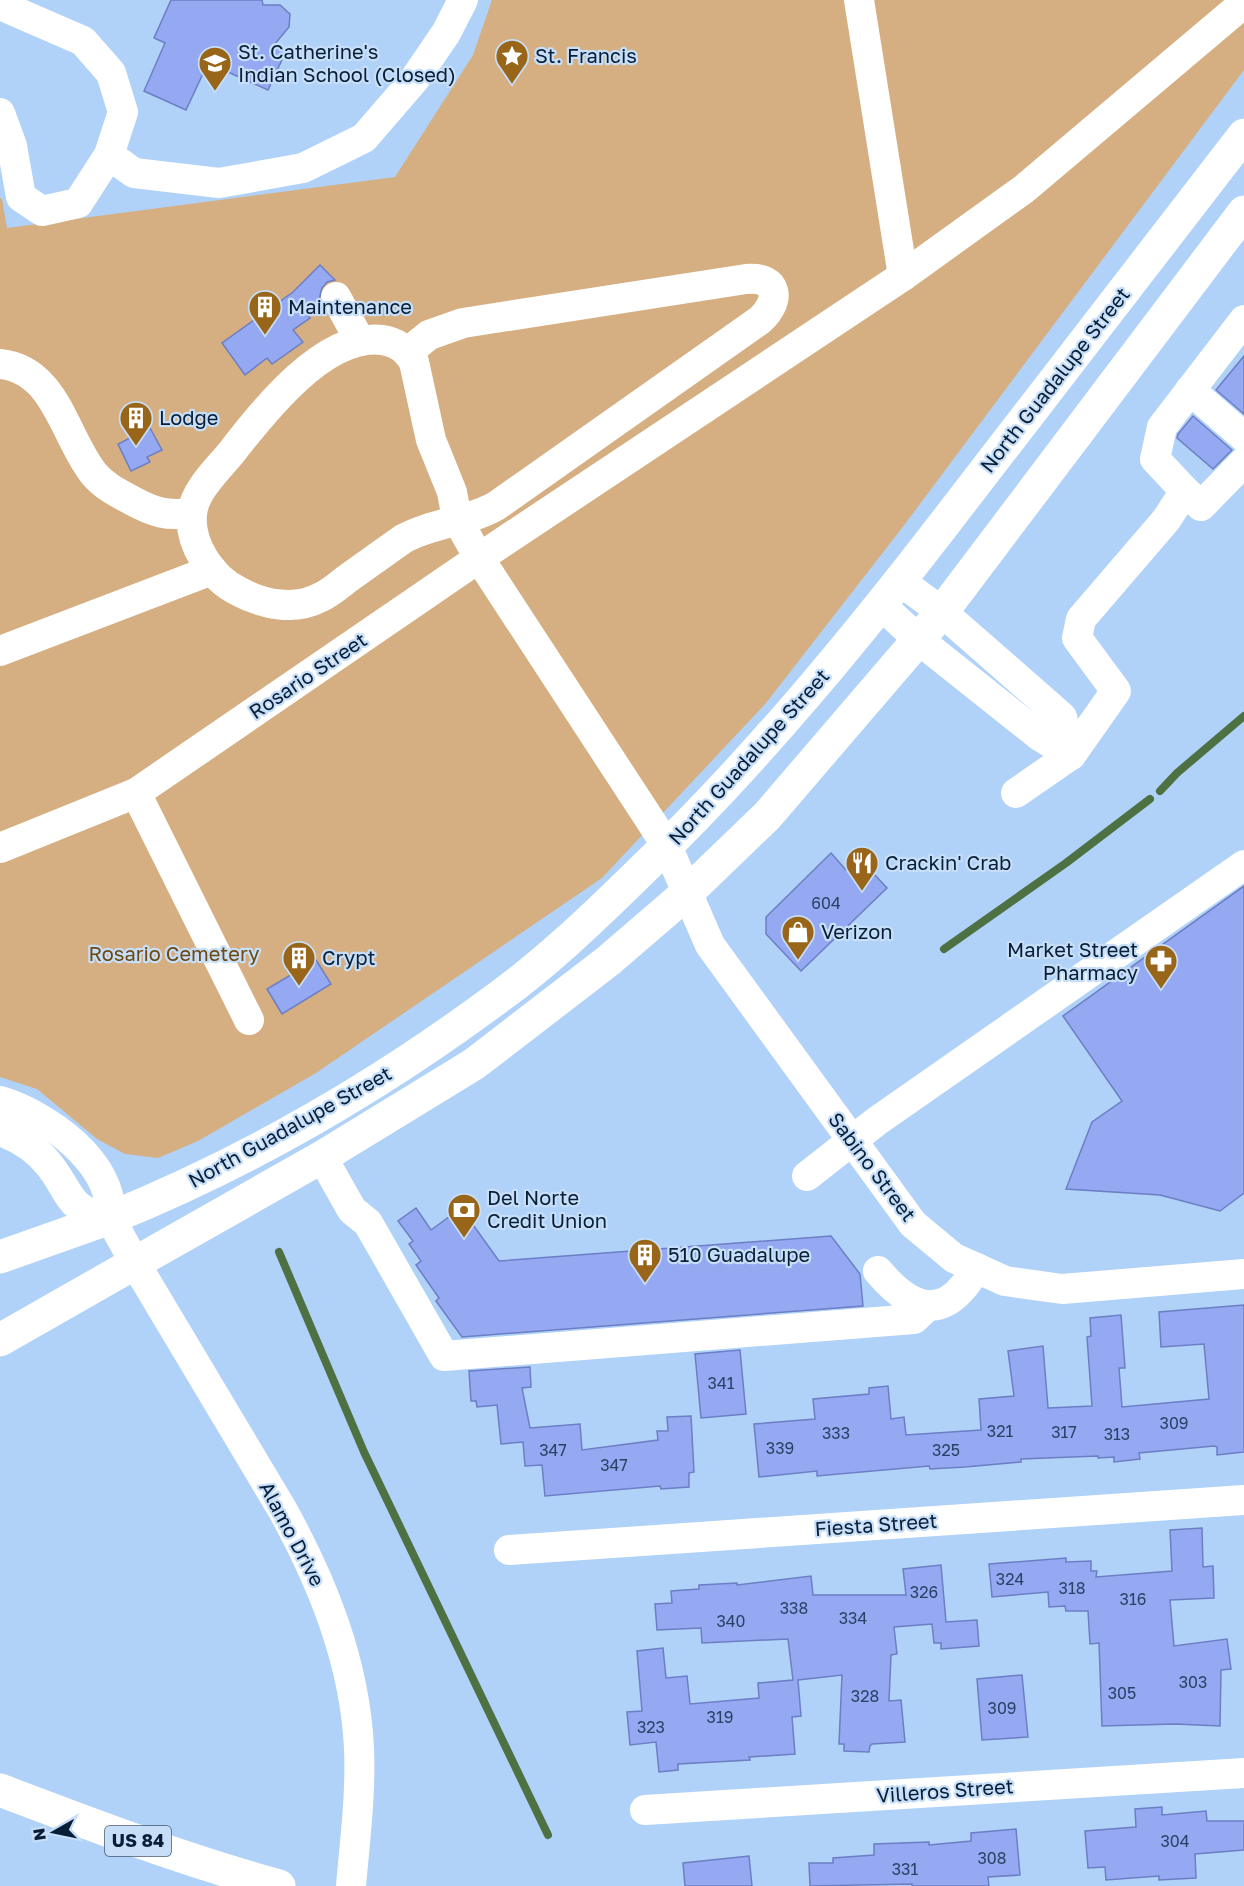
<svg xmlns="http://www.w3.org/2000/svg" width="1244" height="1886" viewBox="0 0 1244 1886" font-family="'Golos Text',sans-serif">
	<rect width="100%" height="100%" fill="#b0d2f8"/>
	<polygon fill="#d5af81" points="492,0 1244,0 1244,70 902,528 766,703 602,878 316,1073 198,1141 158,1158 125,1154 97,1139 37,1089 0,1077 0,198 2,199 7,228 395,177 473,55"/>
	<g fill="none" stroke-linecap="round" stroke-linejoin="round">
		<g stroke="#4e7144" stroke-width="8">
			<polyline points="1160,791 1177,773 1244,716"/>
			<polyline points="944,949 1066,863 1150,799"/>
			<polyline points="279,1252 364,1452 548,1835"/>
		</g>
	</g>
	<g fill="#94a9f2" stroke="#6c7ec4" stroke-width="1.5">
		<polygon points="171,0 262,0 263,5 280,5 290,14 289,27 274,45 286,51 268,90 208,63 186,110 144,91 165,43 154,38"/>
		<polygon points="320,265 335,280 327,282 322,288 319,300 306,313 310,318 293,330 303,342 272,364 267,358 245,375 222,343 293,292"/>
		<polygon points="1244,356 1244,414 1216,390"/>
		<polygon points="1193,416 1232,450 1213,469 1177,438 1178,434"/>
		<polygon points="150,428 162,450 147,457 150,462 131,471 118,444"/>
		<polygon points="831,853 846,870 859,858 887,888 801,971 766,934 766,917"/>
		<polygon points="1244,886 1244,1193 1220,1211 1160,1195 1066,1189 1092,1122 1122,1101 1063,1016"/>
		<polygon points="316,960 331,984 282,1014 267,989"/>
		<polygon points="416,1208 431,1230 461,1208 499,1261 831,1236 860,1274 863,1306 462,1337 436,1301 439,1298 416,1265 421,1261 409,1244 413,1241 398,1221"/>
		<polygon points="1244,1305 1244,1452 1217,1455 1217,1447 1214,1446 1139,1453 1140,1459 1114,1462 1114,1457 1098,1458 1098,1456 1021,1459 1021,1462 965,1467 930,1469 929,1466 817,1476 817,1471 759,1477 754,1424 815,1419 813,1399 869,1394 869,1388 888,1386 891,1419 904,1417 906,1435 981,1430 979,1399 1014,1396 1008,1351 1043,1346 1048,1408 1092,1406 1087,1337 1091,1336 1090,1318 1121,1315 1125,1368 1119,1368 1122,1407 1209,1399 1204,1344 1161,1347 1159,1312"/>
		<polygon points="740,1350 746,1414 701,1418 695,1354"/>
		<polygon points="530,1367 531,1387 522,1388 530,1428 580,1424 582,1450 658,1440 657,1431 668,1431 667,1417 691,1416 694,1472 689,1473 689,1487 661,1489 660,1486 545,1496 542,1465 525,1466 523,1442 501,1444 497,1405 477,1407 476,1401 471,1401 469,1371"/>
		<polygon points="1202,1528 1203,1567 1213,1566 1214,1598 1170,1600 1174,1646 1227,1639 1231,1669 1221,1670 1220,1726 1175,1724 1102,1726 1099,1643 1090,1644 1088,1611 1066,1611 1065,1606 1049,1607 1048,1592 992,1597 989,1564 1066,1558 1066,1562 1091,1561 1091,1571 1097,1571 1096,1577 1172,1571 1170,1530"/>
		<polygon points="941,1565 946,1622 977,1620 979,1646 941,1649 941,1643 934,1643 932,1624 894,1627 897,1654 891,1655 889,1701 901,1700 905,1742 872,1744 870,1746 869,1752 844,1751 844,1744 839,1744 842,1675 798,1680 801,1716 792,1717 795,1754 749,1757 750,1760 678,1764 678,1770 659,1772 656,1742 630,1745 627,1712 642,1711 637,1651 663,1648 666,1678 687,1676 690,1704 759,1698 758,1683 793,1680 788,1639 702,1643 701,1628 657,1630 655,1604 672,1603 671,1591 699,1589 699,1585 737,1583 737,1585 811,1576 813,1595 906,1595 903,1569"/>
		<polygon points="1022,1675 1028,1737 982,1740 977,1679"/>
		<polygon points="1162,1807 1162,1815 1206,1811 1207,1821 1244,1821 1244,1850 1195,1854 1196,1878 1159,1880 1159,1876 1106,1880 1105,1867 1088,1868 1085,1831 1136,1827 1135,1809"/>
		<polygon points="1016,1829 1020,1875 988,1877 989,1886 912,1886 912,1884 810,1886 809,1863 833,1863 833,1858 874,1855 874,1844 929,1842 929,1845 971,1841 971,1833"/>
		<polygon points="749,1856 752,1886 685,1886 683,1863"/>
	</g>
	<g fill="none" stroke-linecap="round" stroke-linejoin="round">
		<g stroke="#fff" stroke-width="30">
			<polyline points="859,0 903,276"/>
			<polyline points="0,5 83,41 111,73 123,112 109,155 78,203 42,211 21,197 12,146 0,113"/>
			<polyline points="109,155 134,173 219,183 303,168 364,138 414,80 446,33 463,0"/>
			<polyline points="336,297 360,341"/>
			<path d="M 408,352 L 429,335 L 463,323 L 746,279 C 779,276 781,301 760,320 L 496,506 C 468,522 432,523 403,539 C 386,551 368,564 351,576 C 341,583 332,592 321,597 C 295,611 264,605 238,591 C 212,578 189,545 192,514 C 194,491 217,470 231,453 C 263,412 324,333 382,340 C 397,342 406,349 414,362 L 431,440 L 452,492 L 457,519 L 479,558 L 667,846 L 710,945 L 913,1224 L 954,1258 L 1005,1281 L 1062,1289 L 1244,1274"/>
			<path d="M 0,364 C 57,370 64,437 94,474 C 104,486 118,493 131,500 C 155,513 166,516 192,513"/>
			<polyline points="1190,390 1244,437"/>
			<polyline points="1185,491 1201,506 1244,462"/>
			<polyline points="900,581 942,612 1062,717 1071,755"/>
			<polyline points="882,606 919,640 1041,737 1071,755"/>
			<polyline points="0,651 212,570"/>
			<polyline points="136,793 249,1020"/>
			<polyline points="1016,793 1071,755 1116,691 1077,638 1081,619 1166,520 1185,491 1155,459 1162,427 1244,320"/>
			<polyline points="0,848 136,793 479,558 903,276 1024,189 1244,3"/>
			<path d="M 0,1101 C 47,1115 115,1163 110,1218"/>
			<path d="M 0,1131 C 20,1138 37,1149 50,1166 C 72,1194 68,1212 110,1218"/>
			<polyline points="322,1157 352,1210 368,1223 444,1356 914,1319 928,1306"/>
			<polyline points="807,1176 877,1121 1244,865"/>
			<path d="M 110,1218 L 135,1263 L 282,1509 C 323,1583 355,1663 359,1748 C 361,1794 355,1840 351,1886"/>
			<path d="M 878,1271 C 894,1290 922,1317 949,1300 C 961,1292 969,1280 977,1268"/>
			<polyline points="509,1550 1244,1500"/>
			<polyline points="645,1810 1244,1773"/>
		</g>
		<g stroke="#fff" stroke-width="33">
			<path d="M 110,1218 C 246,1163 374,1089 492,1002 C 544,965 591,920 636,876 C 756,761 860,634 961,502 C 1055,380 1150,257 1244,135"/>
			<polyline points="135,1263 322,1157 474,1064 608,961 687,893 767,816 942,612 1244,212"/>
		</g>
		<g stroke="#fff" stroke-width="33">
			<polyline points="0,1257 110,1218"/>
			<polyline points="0,1340 135,1263"/>
			<path d="M 0,1790 C 92,1825 184,1860 279,1886"/>
		</g>
	</g>
	<defs>
		<g id="sight-pin" transform="scale(1.725)"><path d="M0 17L-7.5 6A9.5 9.5 0 1 1 7.5 6Z" fill="#986519" stroke="#c7def8"/><path d="M0-6L1.8-2.2L6-1.7L2.9 1.2L3.7 5.4L0 3.3L-3.7 5.4L-2.9 1.2L-6-1.7L-1.8-2.2Z" fill="#fff"/></g>
		<g id="school-pin" transform="scale(1.725)"><path d="M0 17L-7.5 6A9.5 9.5 0 1 1 7.5 6Z" fill="#986519" stroke="#c7def8"/><path d="M0-5L7-2L0 1L-7-2ZM-4 1L0 2.5L4 1V4Q0 6-4 4Z" fill="#fff"/></g>
		<g id="building-pin" transform="scale(1.725)"><path d="M0 17L-7.5 6A9.5 9.5 0 1 1 7.5 6Z" fill="#986519" stroke="#c7def8"/><path d="M-4-6H4V6H1V3H-1V6H-4ZM-2.5-4.3h1.7v1.8h-1.7ZM.8-4.3h1.7v1.8H.8ZM-2.5-1h1.7V.8h-1.7ZM.8-1h1.7V.8H.8Z" fill="#fff"/></g>
		<g id="restaurant-pin" transform="scale(1.725)"><path d="M0 17L-7.5 6A9.5 9.5 0 1 1 7.5 6Z" fill="#986519" stroke="#c7def8"/><path d="M-5-6h1v4h1v-4h1v4h1v-4h1v5L-1.5 .5V6h-2V.5L-5-1ZM5-6V6H3V1.5H1.5Q1.5-4 5-6Z" fill="#fff"/></g>
		<g id="shop-pin" transform="scale(1.725)"><path d="M0 17L-7.5 6A9.5 9.5 0 1 1 7.5 6Z" fill="#986519" stroke="#c7def8"/><path d="M-5-2.5h2.3a2.7 3.5 0 0 1 5.4 0H5L5.5 6h-11ZM-1.5-2.5h3a1.5 2.3 0 0 0-3 0Z" fill="#fff"/></g>
		<g id="pharmacy-pin" transform="scale(1.725)"><path d="M0 17L-7.5 6A9.5 9.5 0 1 1 7.5 6Z" fill="#986519" stroke="#c7def8"/><path d="M-2-6h4v4h4v4h-4v4h-4v-4h-4v-4h4Z" fill="#fff"/></g>
		<g id="bank-pin" transform="scale(1.725)"><path d="M0 17L-7.5 6A9.5 9.5 0 1 1 7.5 6Z" fill="#986519" stroke="#c7def8"/><path d="M-6-4H6V4H-6ZM0-2.3a2.3 2.3 0 1 0 0 4.6a2.3 2.3 0 1 0 0-4.6Z" fill="#fff"/></g>
	</defs>
	<g fill-rule="evenodd">
		<use href="#sight-pin" x="512" y="56"/>
		<use href="#school-pin" x="215" y="63"/>
		<use href="#building-pin" x="265" y="307"/>
		<use href="#building-pin" x="136" y="418"/>
		<use href="#restaurant-pin" x="862" y="863"/>
		<use href="#shop-pin" x="798" y="932"/>
		<use href="#building-pin" x="299" y="958"/>
		<use href="#pharmacy-pin" x="1161" y="961"/>
		<use href="#bank-pin" x="464" y="1210"/>
		<use href="#building-pin" x="645" y="1255"/>
	</g>
	<g text-anchor="middle" stroke-width="4.5" stroke-linejoin="round" paint-order="stroke">
		<g font-size="16" fill="#2a4165">
			<text x="826" y="909">604</text>
			<text x="721" y="1389">341</text>
			<text x="1174" y="1429">309</text>
			<text x="1000" y="1437">321</text>
			<text x="1064" y="1438">317</text>
			<text x="836" y="1439">333</text>
			<text x="1117" y="1440">313</text>
			<text x="780" y="1454">339</text>
			<text x="553" y="1456">347</text>
			<text x="946" y="1456">325</text>
			<text x="614" y="1471">347</text>
			<text x="1010" y="1585">324</text>
			<text x="1072" y="1594">318</text>
			<text x="924" y="1598">326</text>
			<text x="1133" y="1605">316</text>
			<text x="794" y="1614">338</text>
			<text x="853" y="1624">334</text>
			<text x="731" y="1627">340</text>
			<text x="1193" y="1688">303</text>
			<text x="1122" y="1699">305</text>
			<text x="865" y="1702">328</text>
			<text x="1002" y="1714">309</text>
			<text x="720" y="1723">319</text>
			<text x="651" y="1733">323</text>
			<text x="1175" y="1847">304</text>
			<text x="992" y="1864">308</text>
			<text x="905" y="1875">331</text>
		</g>
		<rect fill="#c7def8" stroke="#415870" stroke-width="1.5" x="105" y="1826" width="66" height="30" rx="4.5"/>
		<g font-size="18" font-weight="bold" fill="#071e36">
			<text x="138" y="1847">US 84</text>
		</g>
		<g font-size="20" fill="#071e36" stroke="#c7def8" text-anchor="start">
			<text x="238" y="59">St. Catherine's<tspan x="238" dy="23">Indian School (Closed)</tspan></text>
			<text x="535" y="63">St. Francis</text>
			<text x="288" y="314">Maintenance</text>
			<text x="159" y="425">Lodge</text>
			<text x="885" y="870">Crackin' Crab</text>
			<text x="821" y="939">Verizon</text>
			<text x="1138" y="957" text-anchor="end">Market Street<tspan x="1138" dy="23">Pharmacy</tspan></text>
			<text x="322" y="965">Crypt</text>
			<text x="487" y="1205">Del Norte<tspan x="487" dy="23">Credit Union</tspan></text>
			<text x="668" y="1262">510 Guadalupe</text>
		</g>
		<g font-size="20" fill="#071e36" stroke="#c7def8">
			<text transform="translate(1055 380) rotate(-52)" y="7">North Guadalupe Street</text>
			<text transform="translate(308 676) rotate(-34)" y="7">Rosario Street</text>
			<text transform="translate(749 757) rotate(-48)" y="7">North Guadalupe Street</text>
			<text transform="translate(290 1127) rotate(-29)" y="7">North Guadalupe Street</text>
			<text transform="translate(872 1167) rotate(53)" y="7">Sabino Street</text>
			<text transform="translate(876 1525) rotate(-4)" y="7">Fiesta Street</text>
			<text transform="translate(292 1534) rotate(62)" y="7">Alamo Drive</text>
			<text transform="translate(945 1791) rotate(-4)" y="7">Villeros Street</text>
		</g>
		<g font-size="20" fill="#6e480f" stroke="#c7def8">
			<text x="174" y="961">Rosario Cemetery</text>
		</g>
	</g>
	<g transform="translate(54 1832) rotate(261)" stroke="#c7def8" stroke-width="4.5" paint-order="stroke">
	<path d="M0-4.5L10 22L0 15L-10 22Z" fill="#071e36"/>
	<text y="-9" font-size="16" font-weight="bold" text-anchor="middle" fill="#071e36">N</text>
	</g>
</svg>
